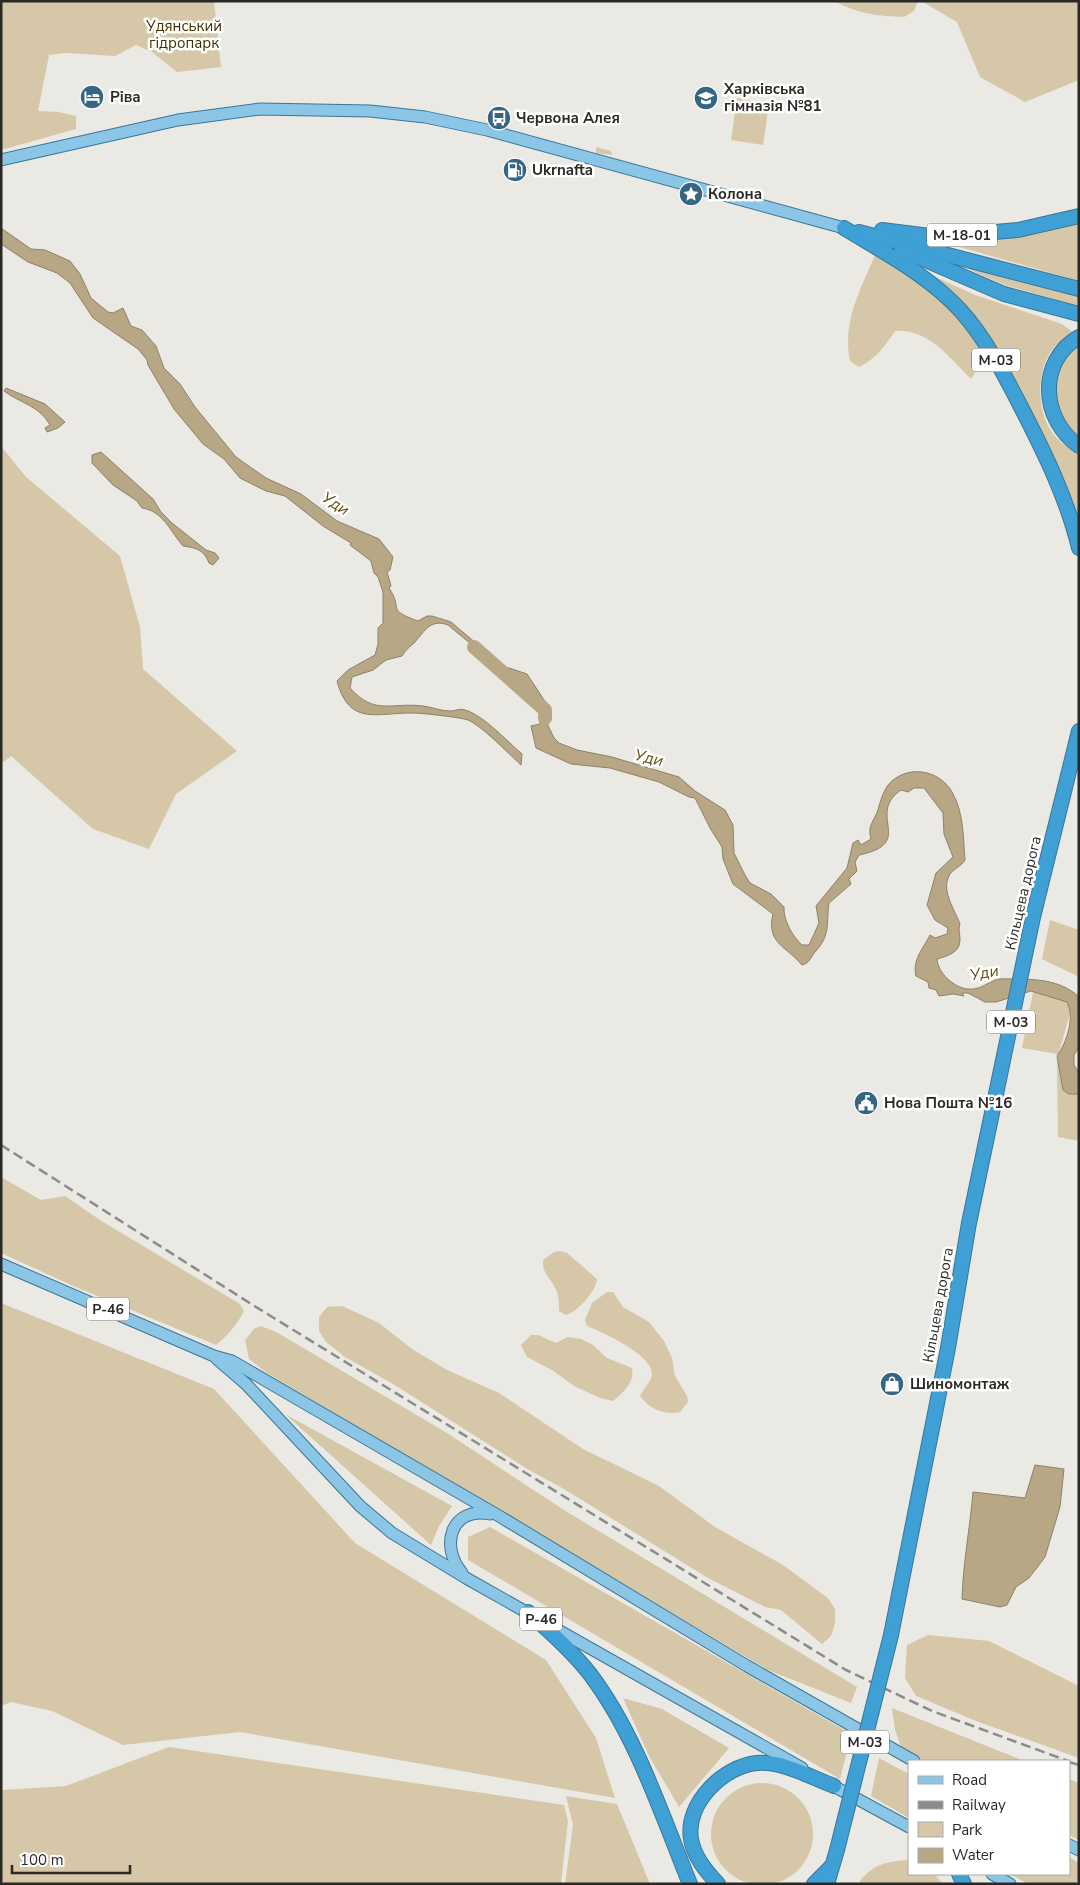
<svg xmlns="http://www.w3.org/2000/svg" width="1080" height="1885" viewBox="0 0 1080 1885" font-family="'Nunito Sans',sans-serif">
	<rect width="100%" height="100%" fill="#ebe9e3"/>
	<g fill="#d5c7a7">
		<polygon points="1,1 214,1 221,67 177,72 152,52 136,45 115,56 66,53 49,55 38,111 58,112 76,116 76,129 1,150"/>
		<path d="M 835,1 L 918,1 L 914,11 L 904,17 C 880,16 856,14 835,1 Z"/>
		<polygon points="921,1 1079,1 1079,80 1025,102 980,77 957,22"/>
		<polygon points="737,98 769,103 763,145 731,140"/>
		<polygon points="596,147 611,151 612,155 596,153"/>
		<polygon points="1079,223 1079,281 956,246 1044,231"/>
		<path d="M 876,253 L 914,276 L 958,313 L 986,355 L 971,379 C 950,358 928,328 895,331 C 885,346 876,359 859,367 L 850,361 C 842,322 861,288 876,253 Z"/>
		<polygon points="971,267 1079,296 1079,306 1008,286 970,270"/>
		<path d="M 929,274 L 975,295 L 1062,324 L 1073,332 C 1067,337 1059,342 1054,347 C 1037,368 1036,406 1050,429 C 1057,441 1067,447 1079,454 L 1079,532 L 1034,422 Z"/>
		<path d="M 1079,345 L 1079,438 C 1051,412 1047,369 1079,345 Z"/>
		<polygon points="1,446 26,477 120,556 140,627 143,669 237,751 176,794 149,849 93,829 11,756 1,764"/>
		<polygon points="1050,920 1079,930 1079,977 1042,959"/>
		<polygon points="1033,992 1068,999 1072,1007 1059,1052 1064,1088 1079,1093 1079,1141 1058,1137 1057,1054 1022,1048"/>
		<path d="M 1,1177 L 41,1200 L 65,1196 L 103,1222 L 240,1304 L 244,1311 C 237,1325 228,1335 216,1345 L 71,1285 L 1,1253 Z"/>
		<path d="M 560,1251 L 567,1253 L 597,1279 C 597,1290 576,1314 565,1315 L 559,1311 C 559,1304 559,1295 556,1290 C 551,1277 542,1275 543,1260 L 554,1252 Z"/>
		<path d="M 607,1292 L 613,1292 L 623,1307 L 649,1322 L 664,1341 L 672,1358 L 675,1376 L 687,1396 L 688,1402 L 680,1412 C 665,1416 648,1408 640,1396 C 643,1389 651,1382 652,1375 C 654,1355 602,1332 587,1326 L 585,1320 L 592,1303 Z"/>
		<polygon points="1,1303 214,1389 355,1543 546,1660 596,1738 615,1798 240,1732 123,1745 52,1711 11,1702 1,1706"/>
		<polygon points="342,1306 379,1323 412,1349 447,1370 499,1393 583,1449 659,1486 715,1527 783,1565 828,1598 835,1609 835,1623 831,1636 822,1644 781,1610 765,1607 708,1578 564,1489 529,1470 393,1384 345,1357 326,1342 319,1331 319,1317 327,1307"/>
		<polygon points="261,1326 278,1333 447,1433 564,1510 857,1687 851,1703 768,1670 267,1373 249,1359 245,1340 254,1329"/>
		<path d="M 531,1335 L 538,1335 L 556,1343 L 568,1337 L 581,1339 L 593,1345 L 607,1358 L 632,1368 C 635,1382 623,1393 613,1401 L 600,1398 L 574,1386 L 552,1370 L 527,1357 L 521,1345 Z"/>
		<polygon points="285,1414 452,1506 439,1526 431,1545"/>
		<polygon points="490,1527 851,1734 840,1779 468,1560 468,1537"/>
		<polygon points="928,1635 989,1641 1079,1686 1079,1758 976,1721 916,1696 905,1678 907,1645"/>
		<polygon points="623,1698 662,1709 729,1748 679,1807 649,1756"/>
		<polygon points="892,1708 1024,1761 924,1761 901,1747 895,1730"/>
		<polygon points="169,1747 564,1805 568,1821 561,1884 1,1884 1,1790 66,1786"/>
		<polygon points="879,1758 909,1774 909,1818 871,1796"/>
		<polygon points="1069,1779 1079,1783 1079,1840 1069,1835"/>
		<circle cx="762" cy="1834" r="51"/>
		<polygon points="566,1796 617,1804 650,1884 565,1884 573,1825"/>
		<polygon points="1069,1857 1079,1863 1079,1884 1028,1884 1010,1874 1069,1874"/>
		<path d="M 909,1860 L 909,1874 L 934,1874 L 943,1884 L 858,1884 C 871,1865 886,1861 909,1860 Z"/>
	</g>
	<g fill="#b7a785" stroke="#8d8168">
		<path d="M 1,228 L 31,249 L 45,250 L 70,261 L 80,274 L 91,298 L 108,312 L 113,313 L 123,308 L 131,326 L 142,330 L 156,346 L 164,368 L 180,384 L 195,407 L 236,457 L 266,478 L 301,494 L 337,521 L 379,539 L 393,557 L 390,570 L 387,572 L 391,586 L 389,588 C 404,610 385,609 418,621 L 427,616 L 432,616 L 451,622 L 503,666 L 527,674 L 550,709 L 547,723 L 554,738 L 559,743 L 577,750 L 612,757 L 679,777 L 695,791 L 725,810 L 733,825 L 734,853 L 745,875 L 750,883 L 771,894 L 784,907 C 783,920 793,937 802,945 L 809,945 L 819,923 L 816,906 L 847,868 L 853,843 L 858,840 L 861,845 L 871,839 C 867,826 874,821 878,810 C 880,802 883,792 888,785 C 906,764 939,769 952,792 C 964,813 963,837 965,860 C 961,867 952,869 949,876 C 941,891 955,910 960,924 C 958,930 960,933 960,940 C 960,953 947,956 937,959 C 938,973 954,988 968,989 C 979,990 984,985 993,981 C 999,978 1006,979 1012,979 C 1036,979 1060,980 1078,996 L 1079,1047 L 1074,1055 L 1074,1065 L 1079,1073 L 1079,1094 L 1069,1094 L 1063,1090 L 1057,1056 C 1067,1042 1075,1017 1067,1002 L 1031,991 L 996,1002 L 985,1002 L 968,993 L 962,993 L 964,996 L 953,994 L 939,996 L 936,990 L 929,988 L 928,982 L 916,976 C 912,960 923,949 930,935 L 935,938 L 947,934 L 948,928 L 935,920 L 927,905 L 936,873 L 953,857 L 944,834 L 943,813 L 924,788 L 914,788 L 908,792 L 901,790 C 865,815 917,843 859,855 L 855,862 L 857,871 L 849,879 L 851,884 L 829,903 C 826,924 831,935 815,952 C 810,958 810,963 802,965 C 786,946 766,943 773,914 L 733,884 L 723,859 L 722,847 L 710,828 L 695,798 L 689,797 L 659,782 L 610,768 L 571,764 L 536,748 L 531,726 L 540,724 C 544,692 524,698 515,676 L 511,677 L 448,625 C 429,618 424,633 413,644 C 408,648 406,650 402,656 L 386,660 L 373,670 L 352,677 L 350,688 C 375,716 391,702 423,706 C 432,707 441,711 450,711 C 455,711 460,708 465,710 C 483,715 507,741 522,754 L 521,765 C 509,754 482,726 468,720 C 458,717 422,713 411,713 C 376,713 349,726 337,681 L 348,670 L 375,655 L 378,644 L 378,628 L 383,623 L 383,592 L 378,577 L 374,573 L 371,561 L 350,545 L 351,543 L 323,526 L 285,496 L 266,491 L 240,478 L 224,459 L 203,444 L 174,409 L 148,365 L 147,360 L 138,349 L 93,318 L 70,283 L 57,273 L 28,262 L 1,244 Z"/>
		<path d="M 6,388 L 45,404 L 65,422 L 58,428 L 47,432 L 45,428 L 50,425 C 40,406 20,403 4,391 Z"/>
		<path d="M 101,452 L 153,499 L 161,512 L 172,523 L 206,550 L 215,553 L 219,558 L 213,565 L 209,563 C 204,550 197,548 183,546 C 170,531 163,511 142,508 L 137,501 L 113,485 L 92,463 L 92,455 Z"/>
		<path d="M 1035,1465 L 1064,1469 L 1060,1507 L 1045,1557 L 1029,1578 L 1016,1587 L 1007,1605 L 1000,1607 L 962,1599 C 963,1563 970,1528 973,1492 L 1025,1498 Z"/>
	</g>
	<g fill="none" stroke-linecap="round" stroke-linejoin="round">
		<polyline stroke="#b7a785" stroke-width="14" points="474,647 545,710 545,718"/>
		<g stroke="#387698" stroke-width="13">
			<g id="major">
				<polyline points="1,160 178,120 260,109 370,111 425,117 487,130 844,228"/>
				<polyline points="1,1264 214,1356 232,1361 499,1516 747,1666 914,1761"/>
				<polyline points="217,1359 246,1384 360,1506 392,1533 466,1578 802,1768"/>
				<path d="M 462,1573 C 440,1547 450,1506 490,1514"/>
				<polyline points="826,1782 909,1827"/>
				<polyline points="1069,1845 1079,1850"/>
				<polyline points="992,1874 1010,1884"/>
			</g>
		</g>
		<g stroke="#387698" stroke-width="16">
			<g id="highway">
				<path d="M 844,228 C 885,253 928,275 961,311 C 986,339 1004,374 1021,407 C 1044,452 1067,498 1079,548"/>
				<polyline points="882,230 938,237 1018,230 1079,216"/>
				<polyline points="859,232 1079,289"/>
				<polyline points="902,250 1004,294 1079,314"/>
				<path d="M 1079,337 C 1037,361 1041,420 1079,446"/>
				<path d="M 528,1612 C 549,1631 572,1651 590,1674 C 636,1735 661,1813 690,1884"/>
				<polyline points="891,1635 948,1348 969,1223 1033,917 1079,731"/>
				<polyline points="959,1874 964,1884"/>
				<path d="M 718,1884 C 706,1871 694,1857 691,1839 C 685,1803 724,1766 757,1763 C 783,1761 810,1777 834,1786"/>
				<polyline points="814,1884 831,1867"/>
				<polyline points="827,1884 837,1850"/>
			</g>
		</g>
		<use href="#major" stroke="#8cc6e6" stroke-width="11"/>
		<use href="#highway" stroke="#3fa0d5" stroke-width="14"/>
		<g stroke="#8d8b87" stroke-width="2.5" stroke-dasharray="10 5" stroke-linecap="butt">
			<polyline points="1,1145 256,1307 846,1670 932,1711 1068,1761"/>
			<polyline points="1069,1762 1079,1765"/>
		</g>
		<g stroke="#387698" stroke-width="16" stroke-linecap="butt">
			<polyline id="highway-bridge" points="837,1850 891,1635"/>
		</g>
		<use href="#highway-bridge" stroke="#3fa0d5" stroke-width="14"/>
	</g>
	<defs>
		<g id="hotel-disc" transform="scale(1.25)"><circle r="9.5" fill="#346684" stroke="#fff"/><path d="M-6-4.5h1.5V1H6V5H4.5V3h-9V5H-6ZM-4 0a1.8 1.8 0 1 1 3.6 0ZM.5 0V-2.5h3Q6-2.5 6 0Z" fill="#fff"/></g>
		<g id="school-disc" transform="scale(1.25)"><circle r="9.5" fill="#346684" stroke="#fff"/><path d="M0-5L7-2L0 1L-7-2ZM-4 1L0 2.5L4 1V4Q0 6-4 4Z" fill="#fff"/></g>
		<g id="bus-disc" transform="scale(1.25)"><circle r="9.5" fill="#346684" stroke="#fff"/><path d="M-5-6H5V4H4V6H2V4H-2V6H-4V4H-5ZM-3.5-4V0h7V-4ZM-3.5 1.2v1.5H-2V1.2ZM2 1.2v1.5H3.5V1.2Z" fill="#fff"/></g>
		<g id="fuel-disc" transform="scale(1.25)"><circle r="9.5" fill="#346684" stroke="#fff"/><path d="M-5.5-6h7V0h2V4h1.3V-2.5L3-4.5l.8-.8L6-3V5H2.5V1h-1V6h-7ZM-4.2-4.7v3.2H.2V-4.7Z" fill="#fff"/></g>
		<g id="sight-disc" transform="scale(1.25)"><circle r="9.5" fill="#346684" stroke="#fff"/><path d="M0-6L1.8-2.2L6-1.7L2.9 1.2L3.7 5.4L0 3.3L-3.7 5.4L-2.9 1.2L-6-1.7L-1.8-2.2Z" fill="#fff"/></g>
		<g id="civic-disc" transform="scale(1.25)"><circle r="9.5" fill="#346684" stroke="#fff"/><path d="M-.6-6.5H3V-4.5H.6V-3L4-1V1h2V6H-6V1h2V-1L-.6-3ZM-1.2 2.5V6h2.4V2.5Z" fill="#fff"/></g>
		<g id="shop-disc" transform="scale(1.25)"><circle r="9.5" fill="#346684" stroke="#fff"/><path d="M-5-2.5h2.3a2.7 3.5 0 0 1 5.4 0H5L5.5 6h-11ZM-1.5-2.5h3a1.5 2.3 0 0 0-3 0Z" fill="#fff"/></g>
	</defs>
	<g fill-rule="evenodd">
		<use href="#hotel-disc" x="92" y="97"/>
		<use href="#school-disc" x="706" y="98"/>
		<use href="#bus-disc" x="499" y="118"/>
		<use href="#fuel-disc" x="515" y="170"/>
		<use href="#sight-disc" x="691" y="194"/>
		<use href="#civic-disc" x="866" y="1103"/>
		<use href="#shop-disc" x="892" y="1384"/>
	</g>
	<g text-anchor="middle" stroke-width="5" stroke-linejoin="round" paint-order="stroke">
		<g fill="#fff" stroke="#6a6967" stroke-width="1">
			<rect x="927" y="223.5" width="70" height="23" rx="4"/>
			<rect x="972" y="348.5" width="48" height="23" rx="4"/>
			<rect x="987" y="1010.5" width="48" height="23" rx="4"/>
			<rect x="87" y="1297.5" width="42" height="23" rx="4"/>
			<rect x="520" y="1607.5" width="42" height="23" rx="4"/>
			<rect x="841" y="1730.5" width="48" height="23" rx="4"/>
		</g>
		<g font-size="14" font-weight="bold" fill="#2a2926">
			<text x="962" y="240">М-18-01</text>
			<text x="996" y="365">М-03</text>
			<text x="1011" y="1027">М-03</text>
			<text x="108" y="1314">Р-46</text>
			<text x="541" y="1624">Р-46</text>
			<text x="865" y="1747">М-03</text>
		</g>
		<g font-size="15" fill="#413002" stroke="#fff">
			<text x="184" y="31">Удянський<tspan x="184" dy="17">гідропарк</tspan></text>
		</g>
		<g font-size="15" font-weight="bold" fill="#2a2926" stroke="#fff" text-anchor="start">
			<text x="724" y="94">Харківська<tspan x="724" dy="17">гімназія №81</tspan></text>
			<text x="110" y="102">Ріва</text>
			<text x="516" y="123">Червона Алея</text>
			<text x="532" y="175">Ukrnafta</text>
			<text x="708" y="199">Колона</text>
			<text x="884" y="1108">Нова Пошта №16</text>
			<text x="910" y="1389">Шиномонтаж</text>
		</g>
		<g font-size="15" fill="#2a2926" stroke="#fff">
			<text transform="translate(1023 893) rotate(-77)" y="5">Кільцева дорога</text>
			<text transform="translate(938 1305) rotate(-80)" y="5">Кільцева дорога</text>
		</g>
		<g font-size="16" font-style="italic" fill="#634c11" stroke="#fff">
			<text transform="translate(336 503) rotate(33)" y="6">Уди</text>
			<text transform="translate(649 757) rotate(13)" y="6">Уди</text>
			<text transform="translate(984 972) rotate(-10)" y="6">Уди</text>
		</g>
	</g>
	<rect width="1080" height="1885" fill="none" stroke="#2a2926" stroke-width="5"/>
	<rect x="908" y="1760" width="162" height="115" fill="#ffffff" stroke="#aaa9a8"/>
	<rect x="918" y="1776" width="25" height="8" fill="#8cc6e6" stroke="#aaa9a8"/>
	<text x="952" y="1785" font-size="15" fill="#2a2926">Road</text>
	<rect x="918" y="1801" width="25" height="8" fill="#8d8b87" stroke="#aaa9a8"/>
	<text x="952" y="1810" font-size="15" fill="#2a2926">Railway</text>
	<rect x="918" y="1822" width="25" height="15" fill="#d5c7a7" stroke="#aaa9a8"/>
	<text x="952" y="1835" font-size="15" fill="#2a2926">Park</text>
	<rect x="918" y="1848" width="25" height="15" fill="#b7a785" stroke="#aaa9a8"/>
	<text x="952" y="1860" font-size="15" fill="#2a2926">Water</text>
	<path d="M12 1865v8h118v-8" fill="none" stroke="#2a2926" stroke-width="2.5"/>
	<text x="20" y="1865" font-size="15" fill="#2a2926" stroke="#ffffff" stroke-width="4" paint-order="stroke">100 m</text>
</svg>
